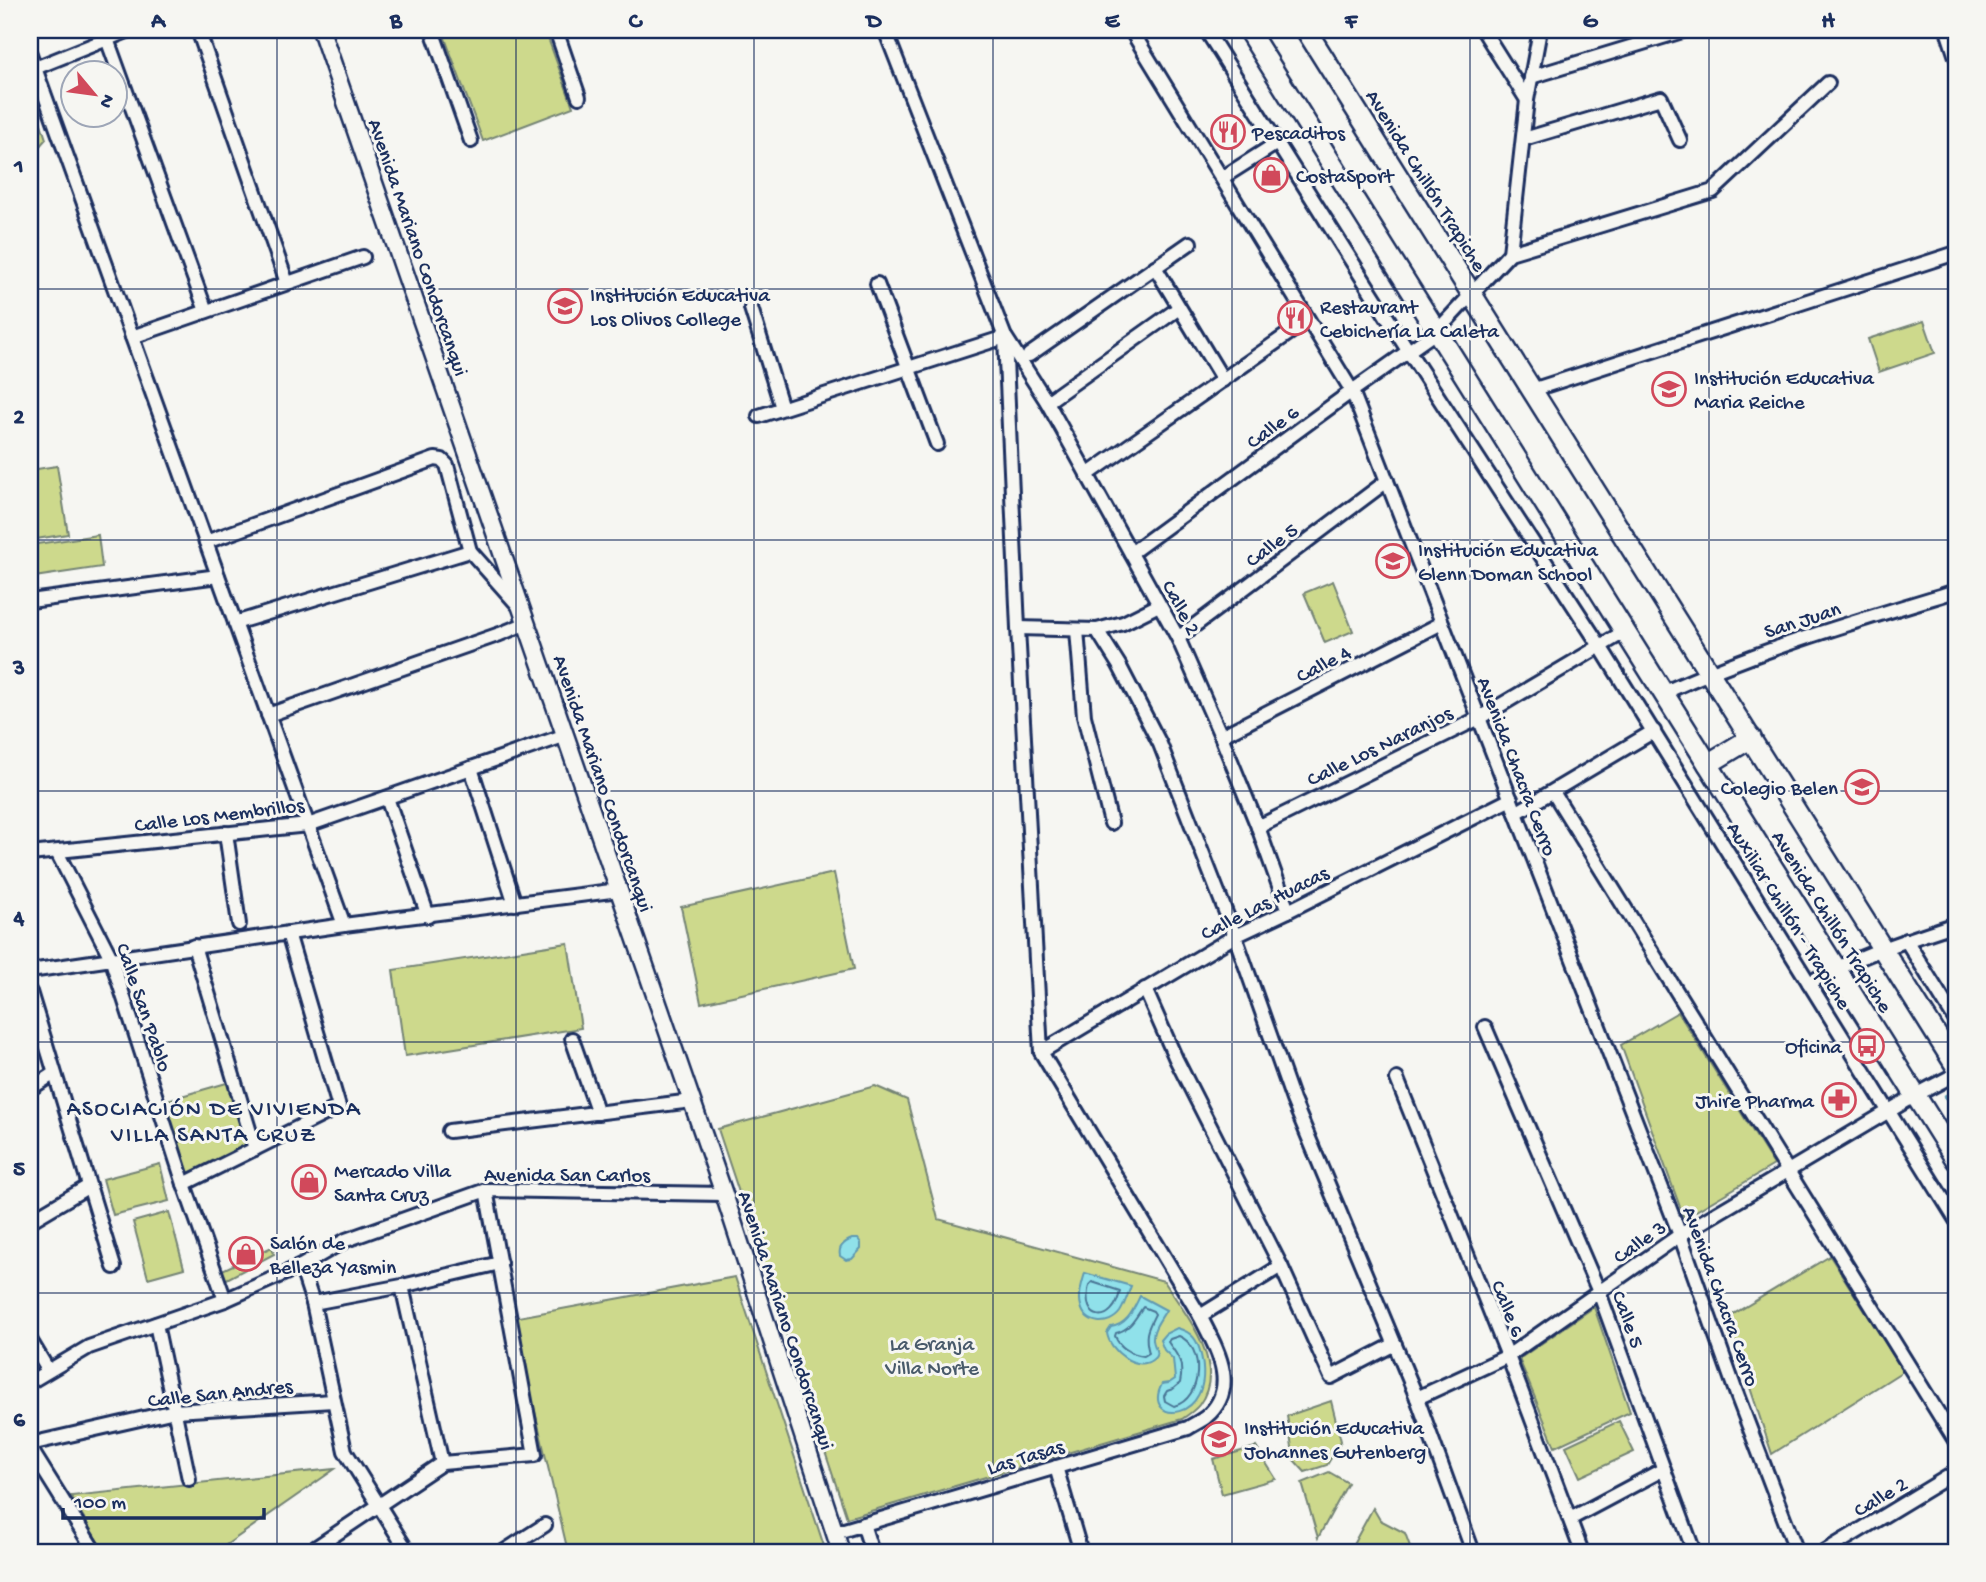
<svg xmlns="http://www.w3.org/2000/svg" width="1986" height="1582" viewBox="0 0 1986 1582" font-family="'Gochi Hand',sans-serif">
	<rect width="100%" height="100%" fill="#f6f6f2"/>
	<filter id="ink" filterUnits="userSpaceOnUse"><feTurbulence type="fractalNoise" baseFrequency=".0143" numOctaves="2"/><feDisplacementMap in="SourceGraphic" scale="14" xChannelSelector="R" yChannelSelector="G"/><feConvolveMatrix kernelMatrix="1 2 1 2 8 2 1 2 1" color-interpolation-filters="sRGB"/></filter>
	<g filter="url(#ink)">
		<g fill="#cdd98c" stroke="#748475" stroke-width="2">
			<polygon points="442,30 545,30 573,107 483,141"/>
			<polygon points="30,90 46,139 30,157"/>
			<polygon points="30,194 40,242 37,382 30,399"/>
			<polygon points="1924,321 1935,353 1879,372 1868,339"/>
			<polygon points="57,466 68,534 36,539 30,499 30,470"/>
			<polygon points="98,535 102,567 34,577 30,545"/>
			<polygon points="1333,581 1353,631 1325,643 1304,593"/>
			<polygon points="834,873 854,969 701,1003 681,907"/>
			<polygon points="568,943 581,1028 405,1056 393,970"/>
			<polygon points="1678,1012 1774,1165 1684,1218 1621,1045"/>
			<polygon points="230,1082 249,1144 188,1174 164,1101"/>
			<path d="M 875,1086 L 907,1100 L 938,1219 L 1164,1281 C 1185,1314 1229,1365 1199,1405 C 1195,1410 1188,1415 1182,1419 L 847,1518 L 718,1129 Z"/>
			<polygon points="160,1164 169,1201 113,1215 103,1179"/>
			<polygon points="169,1212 184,1268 148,1278 133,1222"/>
			<polygon points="272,1247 274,1254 223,1281 220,1271"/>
			<polygon points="1830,1256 1903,1371 1772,1454 1727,1318"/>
			<polygon points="735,1277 826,1552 568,1552 513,1318"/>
			<polygon points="1594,1307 1630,1412 1555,1447 1519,1359"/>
			<polygon points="1331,1401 1341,1441 1327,1465 1305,1472 1294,1460 1287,1416"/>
			<polygon points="1619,1421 1634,1452 1580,1477 1566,1446"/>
			<polygon points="1256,1447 1276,1479 1222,1494 1213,1459"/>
			<polygon points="335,1469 216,1552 104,1552 71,1496"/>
			<polygon points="1329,1472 1348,1483 1318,1538 1302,1483"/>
			<polygon points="1373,1508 1380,1520 1405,1533 1412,1552 1349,1552"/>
		</g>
		<g fill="#90e1ea" stroke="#619ab2" stroke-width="2">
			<path d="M 852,1239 L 858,1239 L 861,1243 L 861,1249 L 852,1259 L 846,1260 L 840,1256 C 838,1247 844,1242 852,1239 Z"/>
			<path d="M 1085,1273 L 1131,1286 C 1128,1294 1125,1304 1120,1312 C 1109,1327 1085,1325 1081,1306 C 1078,1295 1082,1283 1085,1273 Z"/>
			<path d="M 1140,1296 L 1166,1310 C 1161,1319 1152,1329 1153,1340 C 1154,1348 1161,1354 1152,1360 C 1136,1372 1109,1350 1107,1333 L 1111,1327 C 1128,1324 1133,1310 1140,1296 Z"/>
			<path d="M 1177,1328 C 1192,1332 1198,1340 1201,1355 C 1217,1424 1140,1426 1162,1384 L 1169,1383 L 1175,1379 L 1173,1359 L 1164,1350 L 1160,1340 L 1165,1334 Z"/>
		</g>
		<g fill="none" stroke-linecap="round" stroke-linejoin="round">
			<g stroke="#4a7696" stroke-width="2">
				<path d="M 1092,1282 L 1120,1291 C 1114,1325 1080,1324 1089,1285 Z"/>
				<path d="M 1143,1307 L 1153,1311 L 1155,1314 C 1147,1330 1144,1335 1149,1353 L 1144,1356 C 1131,1354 1120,1348 1115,1336 L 1116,1333 C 1131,1329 1135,1318 1143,1307 Z"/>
				<path d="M 1179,1336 C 1205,1346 1203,1399 1174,1406 L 1165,1401 L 1164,1396 L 1167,1391 L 1173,1389 L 1180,1383 C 1184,1363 1179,1357 1168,1342 L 1170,1339 Z"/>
			</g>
			<polyline stroke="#619ab2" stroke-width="4.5" points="1946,1096 1956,1113"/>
			<g stroke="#1b2f5e" stroke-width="18">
				<g id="minor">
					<polyline points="198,30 287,283"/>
					<polyline points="432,30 471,141"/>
					<polyline points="556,30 579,97"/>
					<polyline points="1131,30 1352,391 1680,1235 1737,1395 1797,1552"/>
					<polyline points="1206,30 1409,352 1600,646 1956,1220"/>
					<polyline points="1483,30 1527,100"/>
					<polyline points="1947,30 1956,57"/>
					<polyline points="107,39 206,311"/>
					<polyline points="30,54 344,925"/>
					<polyline points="35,68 130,30"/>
					<polyline points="1531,77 1686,30"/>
					<polyline points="1524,139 1661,98 1680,140"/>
					<polyline points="1222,178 1277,143"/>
					<polyline points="1510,253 1527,100 1540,30"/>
					<polyline points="1155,267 1223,380"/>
					<polyline points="877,284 937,444"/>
					<polyline points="751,308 782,408"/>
					<polyline points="132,337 363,257"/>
					<polyline points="1006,338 1047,402 1178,638 1221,736 1258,827 1288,911"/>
					<polyline points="1029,355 1190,243"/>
					<polyline points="1532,390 1956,253"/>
					<polyline points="1047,402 1179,308"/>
					<polyline points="759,416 1005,337"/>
					<polyline points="1087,475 1308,320"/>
					<polyline points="206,542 435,459 442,460 447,465 470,551"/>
					<polyline points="1131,553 1352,391 1437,331 1510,253 1713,191 1828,83"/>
					<polyline points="30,601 218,576"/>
					<polyline points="235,623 470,551 518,605"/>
					<polyline points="1018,628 1097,630 1123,623 1159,605"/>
					<polyline points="1077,630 1084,716 1111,823"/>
					<polyline points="1097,630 1119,665 1160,744 1235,936 1293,1100 1417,1398 1473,1552"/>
					<polyline points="1178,638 1387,481"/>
					<path d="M 1663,693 C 1757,650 1857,621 1956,591"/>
					<polyline points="268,715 500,634 527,623"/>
					<polyline points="1221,736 1442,623"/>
					<polyline points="471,768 515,904"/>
					<polyline points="1553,792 1956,1442"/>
					<polyline points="387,798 428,916"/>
					<polyline points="1516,813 1654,731"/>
					<polyline points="1258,827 1479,718 1624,632"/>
					<polyline points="226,833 239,924"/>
					<polyline points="57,852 111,958 184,1184 225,1300"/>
					<polyline points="30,854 308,825 566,735"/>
					<polyline points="1906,940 1956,1021"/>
					<polyline points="194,946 255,1149"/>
					<polyline points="30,971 344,925 619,890"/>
					<path d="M 1809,983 C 1856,956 1905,941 1956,924"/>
					<polyline points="1145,989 1176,1059 1281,1266 1331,1377 1395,1344"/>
					<polyline points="30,992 114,1267"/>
					<polyline points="1485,1027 1599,1292 1694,1552"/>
					<polyline points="572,1039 598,1113"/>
					<polyline points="1041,1052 1235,936 1288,911 1511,799"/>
					<polyline points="1397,1079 1508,1356 1582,1552"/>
					<polyline points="30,1089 53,1074"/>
					<polyline points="449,1131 692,1101"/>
					<polyline points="184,1184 339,1107 288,933"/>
					<polyline points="30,1221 89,1186"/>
					<polyline points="301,1266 313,1303 345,1451 408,1552"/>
					<polyline points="402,1286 442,1463"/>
					<polyline points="313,1303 402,1286 500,1263"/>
					<polyline points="1200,1316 1281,1266"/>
					<polyline points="156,1324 189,1479"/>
					<polyline points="30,1340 48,1370"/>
					<polyline points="30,1382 89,1347 225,1300 301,1266 346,1240 486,1190 724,1194"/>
					<polyline points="1417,1398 1508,1356 1680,1235 1916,1095 1956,1074"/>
					<polyline points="30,1444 175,1411 333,1401"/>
					<polyline points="30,1448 95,1552"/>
					<polyline points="1056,1467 1081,1552"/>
					<polyline points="1570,1519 1664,1469"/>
					<polyline points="863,1524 872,1552"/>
					<path d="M 834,1533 L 1188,1428 C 1194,1424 1201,1421 1206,1417 C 1241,1387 1216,1348 1200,1316 L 1041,1052 L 1018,628 L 1005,337 L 885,30"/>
					<polyline points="309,1552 442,1463 535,1455 486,1190"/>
					<polyline points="503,1552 545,1525"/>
					<polyline points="1824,1552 1956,1472"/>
				</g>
			</g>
			<g stroke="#1b2f5e" stroke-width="21">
				<polyline id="tertiary" points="321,30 724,1194 841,1552"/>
			</g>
			<g stroke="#1b2f5e" stroke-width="24">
				<g id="primary">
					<polyline points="1248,30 1956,1160"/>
					<polyline points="1306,30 1956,1066"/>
					<polyline points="1708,764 1751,738"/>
				</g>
			</g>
			<use href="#minor" stroke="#f6f6f2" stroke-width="12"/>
			<use href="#tertiary" stroke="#f6f6f2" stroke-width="16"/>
			<use href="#primary" stroke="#f6f6f2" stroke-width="19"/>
		</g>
	</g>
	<path fill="none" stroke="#1b2f5e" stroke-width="2" stroke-opacity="0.55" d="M 277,30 L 277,1552M 516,30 L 516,1552M 754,30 L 754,1552M 993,30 L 993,1552M 1232,30 L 1232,1552M 1470,30 L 1470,1552M 1709,30 L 1709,1552M 30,289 L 1956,289M 30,540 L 1956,540M 30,791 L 1956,791M 30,1042 L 1956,1042M 30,1293 L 1956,1293"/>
	<defs>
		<g id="restaurant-ring" transform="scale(1.75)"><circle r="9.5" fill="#f6f6f2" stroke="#d1495b" stroke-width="1.5"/><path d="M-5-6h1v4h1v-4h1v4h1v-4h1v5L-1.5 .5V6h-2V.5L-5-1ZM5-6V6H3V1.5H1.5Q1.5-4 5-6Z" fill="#d1495b"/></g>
		<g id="shop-ring" transform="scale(1.75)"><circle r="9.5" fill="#f6f6f2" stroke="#d1495b" stroke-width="1.5"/><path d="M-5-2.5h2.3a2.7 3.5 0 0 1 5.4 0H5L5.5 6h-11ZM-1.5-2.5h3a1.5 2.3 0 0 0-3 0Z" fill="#d1495b"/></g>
		<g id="school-ring" transform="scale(1.75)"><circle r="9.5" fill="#f6f6f2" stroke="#d1495b" stroke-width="1.5"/><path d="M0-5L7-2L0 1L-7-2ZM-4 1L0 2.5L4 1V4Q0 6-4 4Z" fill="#d1495b"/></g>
		<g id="bus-ring" transform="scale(1.75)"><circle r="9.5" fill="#f6f6f2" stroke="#d1495b" stroke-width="1.5"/><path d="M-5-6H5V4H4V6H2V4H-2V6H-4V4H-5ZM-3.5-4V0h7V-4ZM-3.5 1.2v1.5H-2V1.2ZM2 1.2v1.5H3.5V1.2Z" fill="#d1495b"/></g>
		<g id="pharmacy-ring" transform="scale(1.75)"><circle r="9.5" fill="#f6f6f2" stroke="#d1495b" stroke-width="1.5"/><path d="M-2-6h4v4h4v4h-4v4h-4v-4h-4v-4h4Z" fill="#d1495b"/></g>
	</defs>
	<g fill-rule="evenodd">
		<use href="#restaurant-ring" x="1228" y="132"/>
		<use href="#shop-ring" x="1271" y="175"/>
		<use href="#school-ring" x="565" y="306"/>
		<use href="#restaurant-ring" x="1295" y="318"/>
		<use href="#school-ring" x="1669" y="389"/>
		<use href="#school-ring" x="1393" y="561"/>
		<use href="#school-ring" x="1862" y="787"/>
		<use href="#bus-ring" x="1867" y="1046"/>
		<use href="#pharmacy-ring" x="1839" y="1100"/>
		<use href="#shop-ring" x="309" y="1182"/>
		<use href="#shop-ring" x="246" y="1254"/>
		<use href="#school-ring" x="1219" y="1439"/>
	</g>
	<g text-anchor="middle" stroke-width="6" stroke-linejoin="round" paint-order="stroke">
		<g font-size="21" fill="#1b2f5e" stroke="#f6f6f2" text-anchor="start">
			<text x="1252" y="139">Pescaditos</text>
			<text x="1296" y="182">CostaSport</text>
			<text x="590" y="301">Institución Educativa<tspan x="590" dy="24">Los Olivos College</tspan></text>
			<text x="1320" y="313">Restaurant<tspan x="1320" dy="24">Cebichería La Caleta</tspan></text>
			<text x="1694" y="384">Institución Educativa<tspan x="1694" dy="24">Maria Reiche</tspan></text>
			<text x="1418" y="556">Institución Educativa<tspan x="1418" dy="24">Glenn Doman School</tspan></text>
			<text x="1838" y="794" text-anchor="end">Colegio Belen</text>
			<text x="1842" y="1053" text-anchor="end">Oficina</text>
			<text x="1814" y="1107" text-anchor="end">Jhire Pharma</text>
			<text x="334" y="1177">Mercado Villa<tspan x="334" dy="24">Santa Cruz</tspan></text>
			<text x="270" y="1249">Salón de<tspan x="270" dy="24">Belleza Yasmin</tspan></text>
			<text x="1244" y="1434">Institución Educativa<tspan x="1244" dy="24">Johannes Gutenberg</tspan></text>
		</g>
		<g font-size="21" fill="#1b2f5e" stroke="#f6f6f2">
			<text transform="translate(1427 180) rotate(58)" y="7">Avenida Chillón Trapiche</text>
			<text transform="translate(419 247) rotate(71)" y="7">Avenida Mariano Condorcanqui</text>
			<text transform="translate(1272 426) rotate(-36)" y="7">Calle 6</text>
			<text transform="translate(1271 544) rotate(-37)" y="7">Calle 5</text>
			<text transform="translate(1182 607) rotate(62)" y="7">Calle 2</text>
			<text transform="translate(1802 619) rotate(-18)" y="7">San Juan</text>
			<text transform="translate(1323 663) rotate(-27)" y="7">Calle 4</text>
			<text transform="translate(1379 745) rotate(-26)" y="7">Calle Los Naranjos</text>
			<text transform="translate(1518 766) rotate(69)" y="7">Avenida Chacra Cerro</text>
			<text transform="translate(604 783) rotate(71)" y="7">Avenida Mariano Condorcanqui</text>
			<text transform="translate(219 814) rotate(-7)" y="7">Calle Los Membrillos</text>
			<text transform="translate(1264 902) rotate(-27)" y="7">Calle Las Huacas</text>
			<text transform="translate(1790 915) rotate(58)" y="7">Auxiliar Chillón - Trapiche</text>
			<text transform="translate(1833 921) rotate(58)" y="7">Avenida Chillón Trapiche</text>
			<text transform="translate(145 1007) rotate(71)" y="7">Calle San Pablo</text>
			<text x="567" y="1181">Avenida San Carlos</text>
			<text transform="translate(1639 1241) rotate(-35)" y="7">Calle 3</text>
			<text transform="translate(1722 1296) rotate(70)" y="7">Avenida Chacra Cerro</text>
			<text transform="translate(1509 1308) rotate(68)" y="7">Calle 6</text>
			<text transform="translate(1629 1319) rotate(70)" y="7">Calle 5</text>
			<text transform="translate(787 1320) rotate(72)" y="7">Avenida Mariano Condorcanqui</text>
			<text transform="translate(220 1392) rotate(-6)" y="7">Calle San Andres</text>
			<text transform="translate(1025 1456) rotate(-17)" y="7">Las Tasas</text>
			<text transform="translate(1880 1496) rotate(-31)" y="7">Calle 2</text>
		</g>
		<g font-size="21" fill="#485a6a" stroke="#f6f6f2">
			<text x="932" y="1350">La Granja<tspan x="932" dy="24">Villa Norte</tspan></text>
		</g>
		<g font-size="23" letter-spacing="2" fill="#1b2f5e" stroke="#f6f6f2">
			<text x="214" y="1115">ASOCIACIÓN DE VIVIENDA<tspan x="214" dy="26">VILLA SANTA CRUZ</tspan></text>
		</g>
	</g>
	<rect width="1986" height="1582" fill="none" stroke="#f6f6f2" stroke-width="77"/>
	<g transform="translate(94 94) rotate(119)"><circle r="33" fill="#f6f6f2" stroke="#9ea6b7" stroke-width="2"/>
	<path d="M0-5L12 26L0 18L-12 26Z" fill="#d1495b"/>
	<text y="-10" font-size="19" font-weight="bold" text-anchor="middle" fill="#1b2f5e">N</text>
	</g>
	<path d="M63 1508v10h201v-10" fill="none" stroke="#1b2f5e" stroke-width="3.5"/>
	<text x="74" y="1508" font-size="21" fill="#1b2f5e" stroke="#f6f6f2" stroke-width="5" paint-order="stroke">100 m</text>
	<rect x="38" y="38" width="1910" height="1506" fill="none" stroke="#1b2f5e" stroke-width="2.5"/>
	<g font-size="23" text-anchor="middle" font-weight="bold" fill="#1b2f5e">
		<text x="158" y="27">A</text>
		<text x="396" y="27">B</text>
		<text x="635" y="27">C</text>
		<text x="874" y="27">D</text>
		<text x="1112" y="27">E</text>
		<text x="1351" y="27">F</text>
		<text x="1590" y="27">G</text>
		<text x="1828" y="27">H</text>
		<text x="19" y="172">1</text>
		<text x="19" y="423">2</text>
		<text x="19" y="674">3</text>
		<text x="19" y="924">4</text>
		<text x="19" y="1175">5</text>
		<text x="19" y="1426">6</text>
	</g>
</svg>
